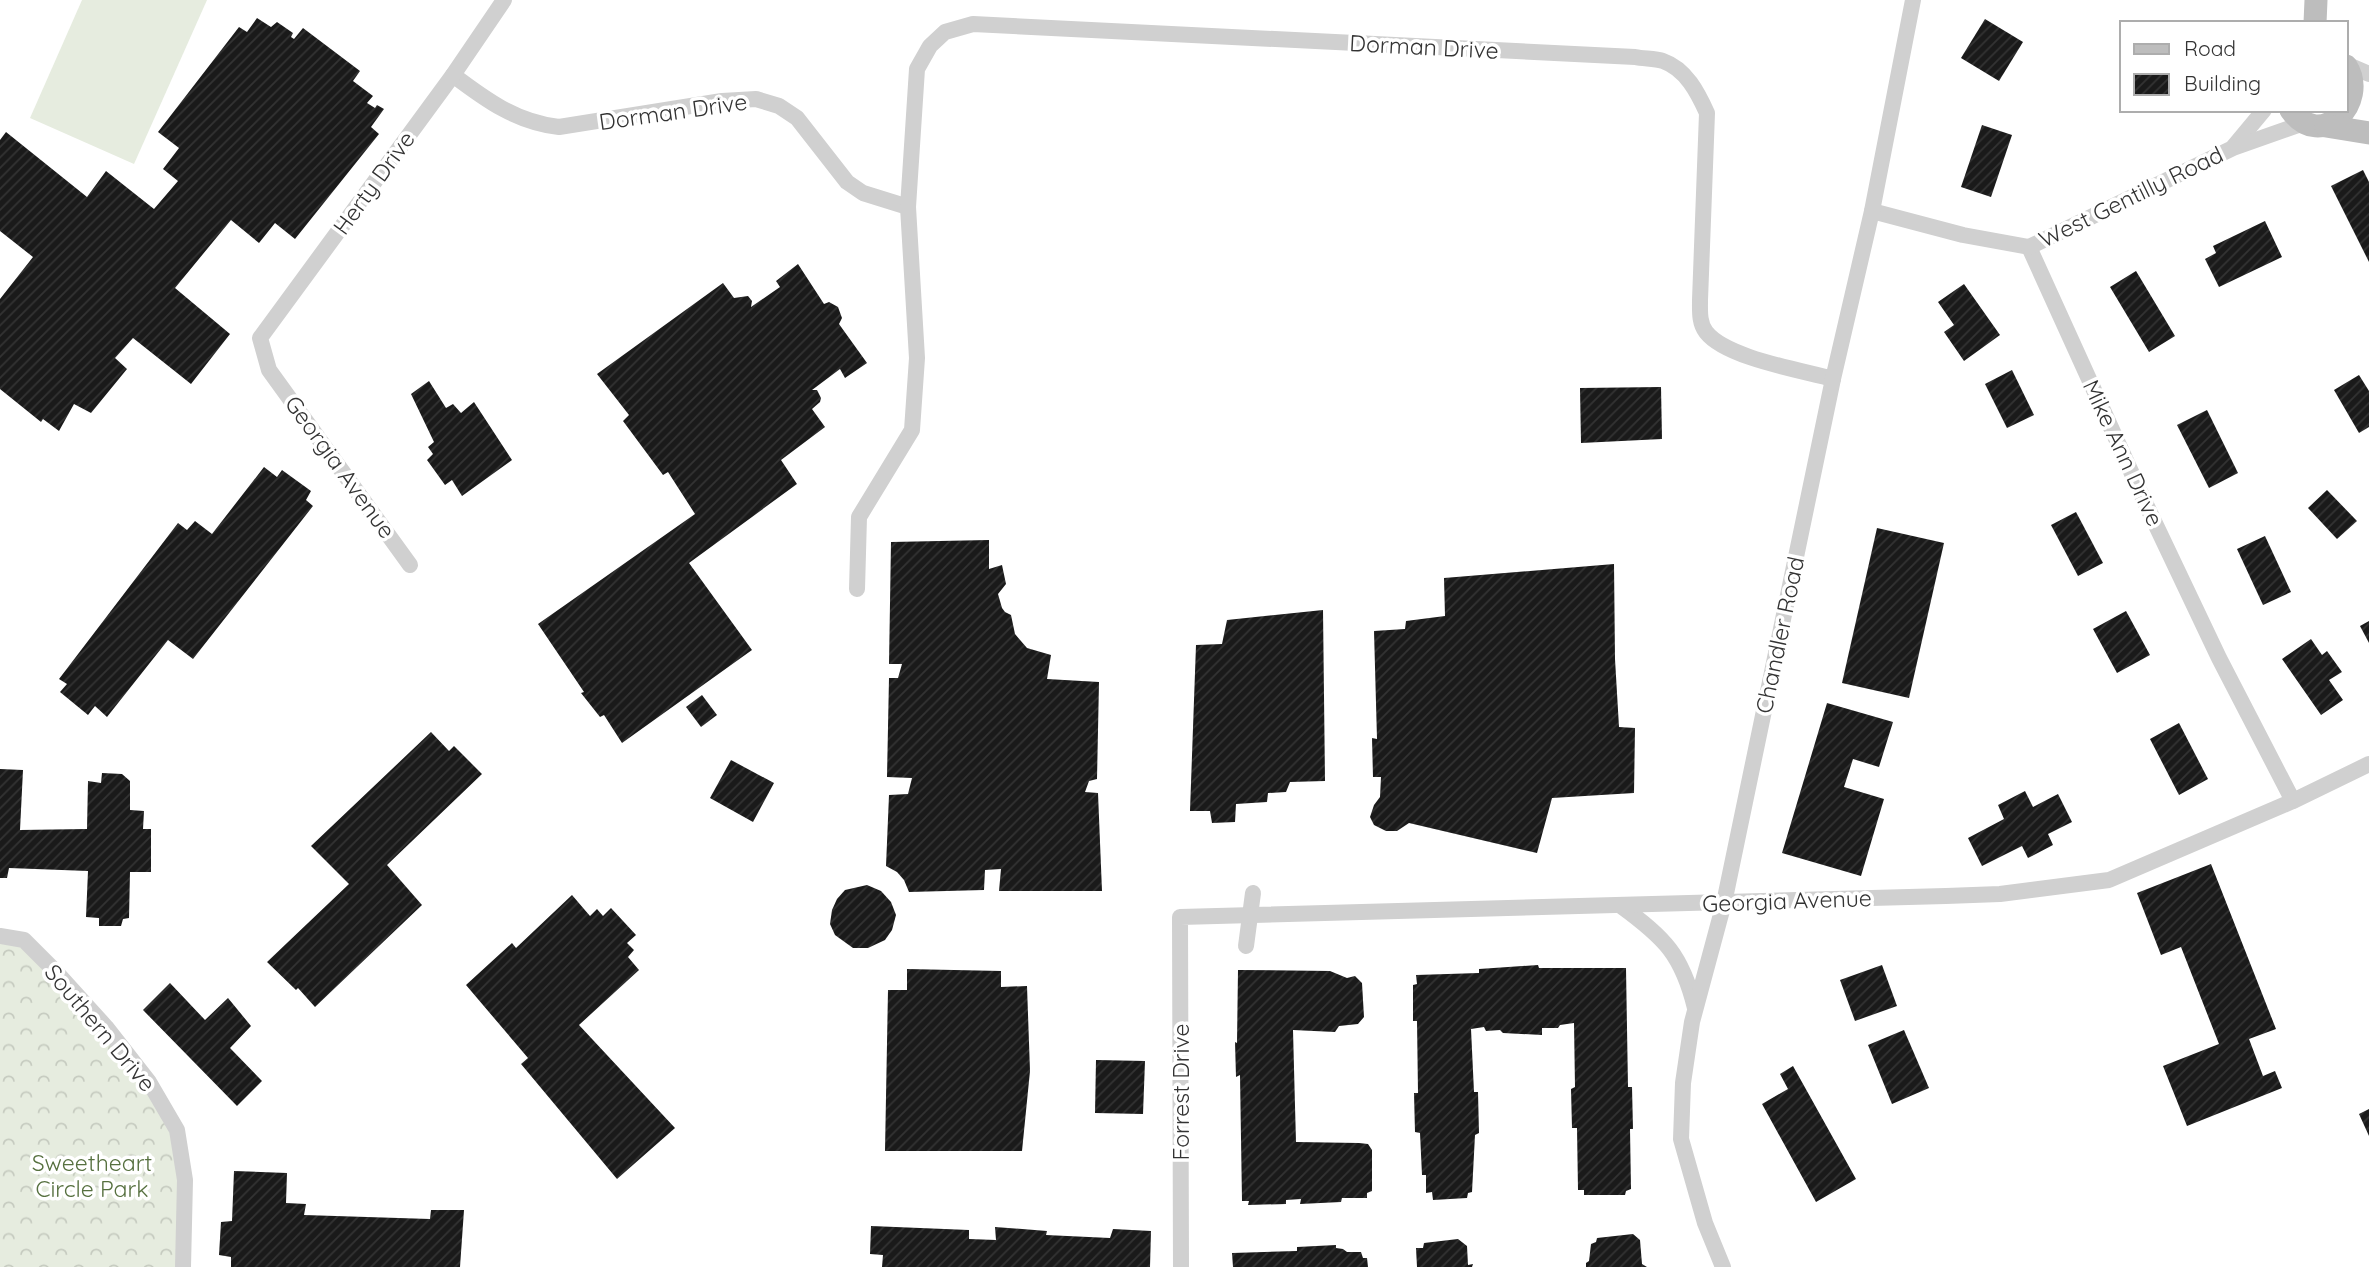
<svg xmlns="http://www.w3.org/2000/svg" width="2369" height="1267" viewBox="0 0 2369 1267" font-family="Quicksand,sans-serif">
	<defs>
		<pattern id="forest-crowns" width="20" height="18" patternUnits="userSpaceOnUse" patternTransform="scale(1.75)"><rect width="20" height="18" fill="#e6ecdf"/><path d="M2 6a3 3 0 1 1 6 0M12 15a3 3 0 1 1 6 0" fill="none" stroke="#c6cbc0"/></pattern>
		<pattern id="building-hatch" width="6" height="6" patternUnits="userSpaceOnUse" patternTransform="scale(1.75)"><rect width="6" height="6" fill="#1a1a1a"/><path d="M-1 1l2-2M0 6l6-6M5 7l2-2" fill="none" stroke="#333"/></pattern>
	</defs>
	<rect width="100%" height="100%" fill="#fff"/>
	<polygon fill="#e6ecdf" points="82,0 207,0 134,164 30,118"/>
	<polygon fill="url(#forest-crowns)" points="0,936 24,940 58,974 177,1130 183,1267 0,1267"/>
	<g fill="url(#building-hatch)">
		<polygon points="257,18 271,27 277,22 293,33 291,37 294,39 303,28 360,71 353,81 373,96 367,103 375,108 377,105 384,109 371,127 379,134 295,239 275,223 259,243 231,220 175,288 230,334 191,384 133,338 115,358 127,369 91,413 74,404 59,431 43,419 41,422 0,389 0,299 33,257 0,231 0,140 6,132 87,197 106,171 154,209 178,181 163,169 179,148 158,132 239,27 247,32"/>
		<polygon points="1985,19 2023,42 1999,81 1961,58"/>
		<polygon points="1982,125 2012,135 1991,197 1961,187"/>
		<polygon points="2363,170 2369,182 2369,262 2331,186"/>
		<polygon points="2265,221 2282,257 2219,287 2205,259 2216,253 2213,246"/>
		<polygon points="798,264 824,304 829,302 838,307 842,318 839,324 867,363 845,378 840,369 812,390 817,390 821,398 820,402 812,409 825,427 781,460 797,484 689,563 752,650 622,743 604,715 600,717 581,693 584,692 538,624 695,514 668,472 663,475 623,421 629,415 597,374 723,283 734,298 748,296 752,301 751,307 780,287 776,281"/>
		<polygon points="2136,271 2175,336 2149,352 2110,287"/>
		<polygon points="1964,284 2000,335 1964,361 1944,332 1954,325 1938,302"/>
		<polygon points="2012,370 2034,415 2007,428 1985,384"/>
		<polygon points="2359,375 2369,391 2369,427 2359,433 2334,390"/>
		<polygon points="429,381 446,408 453,404 461,413 474,402 512,460 462,496 452,480 445,485 427,460 433,454 428,447 434,442 411,394"/>
		<polygon points="1661,387 1662,439 1581,443 1580,388"/>
		<polygon points="2207,410 2238,473 2209,488 2177,425"/>
		<polygon points="264,467 277,477 282,470 311,491 306,500 313,506 193,659 168,640 107,717 95,706 88,715 60,692 67,684 59,679 178,523 187,530 195,521 212,534"/>
		<polygon points="2327,490 2357,521 2337,539 2308,508"/>
		<polygon points="2076,512 2103,563 2078,576 2051,525"/>
		<polygon points="1877,528 1944,543 1909,698 1842,683"/>
		<polygon points="2265,536 2291,592 2263,605 2237,549"/>
		<polygon points="989,540 989,569 1002,565 1006,584 998,594 1002,608 1005,612 1011,615 1015,634 1027,648 1051,655 1047,679 1099,682 1097,779 1089,781 1085,792 1098,793 1102,891 999,891 1001,869 985,870 984,890 909,892 904,880 897,872 886,866 889,795 908,794 912,778 887,777 889,678 898,678 902,664 889,664 891,542"/>
		<polygon points="1614,564 1615,659 1619,727 1635,728 1634,793 1552,798 1537,853 1409,823 1397,831 1386,831 1374,825 1370,817 1374,805 1380,797 1381,777 1373,777 1372,738 1377,739 1374,631 1405,629 1406,621 1445,616 1444,578"/>
		<polygon points="1323,610 1325,781 1290,782 1286,792 1268,793 1267,802 1236,804 1235,822 1212,823 1210,811 1190,811 1196,645 1222,644 1227,620"/>
		<polygon points="2126,611 2150,655 2117,673 2093,629"/>
		<polygon points="2369,621 2369,643 2360,626"/>
		<polygon points="2311,639 2322,655 2327,651 2342,672 2329,680 2343,700 2321,715 2282,659"/>
		<polygon points="702,695 717,715 701,727 686,707"/>
		<polygon points="1827,703 1893,722 1879,767 1853,759 1844,787 1884,799 1861,876 1782,853"/>
		<polygon points="2179,723 2208,779 2179,795 2150,739"/>
		<polygon points="431,732 449,751 454,746 482,774 387,865 422,905 315,1007 298,988 296,990 267,962 349,884 311,846"/>
		<polygon points="731,760 774,783 753,822 710,798"/>
		<polygon points="0,769 23,770 20,830 87,829 88,781 101,783 102,773 122,774 130,781 130,810 144,811 143,829 151,829 151,872 130,872 129,918 123,919 121,926 99,926 99,918 86,917 88,871 9,868 7,878 0,878"/>
		<polygon points="2025,791 2033,807 2058,794 2072,822 2048,834 2053,845 2028,858 2022,846 1982,866 1968,838 2004,819 1998,805"/>
		<polygon points="2211,864 2276,1029 2249,1039 2263,1076 2275,1071 2282,1088 2187,1126 2163,1066 2219,1044 2181,947 2161,955 2137,893"/>
		<polygon points="867,885 881,891 891,902 896,915 892,930 885,940 868,948 853,948 835,935 830,924 832,910 837,899 845,890"/>
		<polygon points="572,895 590,916 597,909 603,916 611,908 636,935 627,943 634,950 628,957 639,970 579,1025 675,1128 617,1179 521,1064 528,1058 466,985 512,943 516,948"/>
		<polygon points="1538,965 1539,968 1626,968 1628,1087 1632,1087 1633,1129 1630,1129 1631,1189 1626,1191 1625,1195 1584,1195 1584,1190 1578,1190 1577,1128 1572,1128 1571,1089 1575,1087 1574,1023 1560,1025 1558,1028 1542,1028 1542,1035 1503,1033 1500,1030 1486,1031 1484,1027 1471,1029 1474,1092 1478,1092 1479,1133 1475,1135 1472,1192 1468,1193 1467,1198 1433,1200 1432,1192 1426,1193 1426,1175 1422,1175 1420,1133 1415,1132 1414,1093 1418,1093 1417,1021 1413,1021 1413,985 1417,984 1416,975 1479,973 1479,969"/>
		<polygon points="1882,965 1897,1006 1855,1021 1840,980"/>
		<polygon points="907,969 1001,971 1001,987 1027,986 1030,1071 1022,1151 885,1151 888,990 907,990"/>
		<polygon points="1238,970 1330,971 1347,978 1355,976 1362,983 1364,1017 1358,1024 1339,1026 1335,1032 1293,1030 1295,1106 1296,1142 1359,1143 1368,1144 1372,1150 1372,1191 1367,1193 1367,1198 1342,1198 1341,1202 1300,1204 1301,1199 1286,1200 1286,1204 1248,1205 1249,1201 1242,1201 1240,1075 1236,1077 1235,1042 1237,1043"/>
		<polygon points="170,983 205,1020 228,998 251,1026 230,1048 262,1081 237,1106 143,1010"/>
		<polygon points="1904,1030 1929,1088 1892,1104 1868,1045"/>
		<polygon points="1096,1060 1145,1061 1143,1114 1095,1113"/>
		<polygon points="1793,1066 1856,1179 1816,1202 1762,1104 1788,1089 1780,1074"/>
		<polygon points="2369,1109 2369,1136 2359,1114"/>
		<polygon points="234,1171 287,1173 286,1203 306,1204 304,1215 430,1219 431,1210 464,1210 460,1267 231,1267 231,1257 219,1255 221,1222 232,1221"/>
		<polygon points="871,1226 969,1230 969,1239 996,1240 995,1227 1047,1231 1046,1235 1110,1238 1113,1229 1151,1231 1150,1267 882,1267 883,1255 870,1254"/>
		<polygon points="1633,1234 1640,1240 1642,1264 1647,1267 1586,1267 1586,1263 1589,1261 1591,1244 1596,1242 1597,1238"/>
		<polygon points="1458,1239 1467,1246 1468,1265 1473,1264 1472,1267 1417,1267 1416,1248 1423,1248 1424,1243"/>
		<polygon points="1336,1245 1336,1248 1343,1249 1347,1252 1361,1252 1363,1258 1367,1258 1368,1267 1233,1267 1232,1253 1297,1251 1297,1247"/>
	</g>
	<g fill="none" stroke-linecap="round" stroke-linejoin="round">
		<g stroke="#d0d0d0" stroke-width="16">
			<polyline points="2346,64 2369,74"/>
			<path d="M 453,75 C 486,100 516,122 559,127 L 722,101 L 756,99 L 779,106 L 797,118 L 847,182 L 863,193 L 908,207"/>
			<polyline points="2234,146 2264,110"/>
			<polyline points="1872,211 1963,235 2029,247"/>
			<polyline points="2029,247 2143,498 2219,658 2293,801"/>
			<polyline points="2029,247 2233,148 2304,123"/>
			<polyline points="410,565 269,370 260,338 453,75 504,0"/>
			<path d="M 857,589 L 859,517 L 912,430 L 917,358 L 908,207 L 917,69 L 930,46 L 945,32 L 973,24 L 1635,57 C 1644,59 1655,58 1663,61 C 1686,69 1698,93 1707,113 L 1700,300 C 1700,311 1699,323 1706,332 C 1726,358 1801,370 1833,379"/>
			<path d="M 1621,906 C 1665,938 1682,955 1695,1008"/>
			<polyline points="0,936 24,940 58,974 106,1027 149,1082 177,1130 185,1180 183,1267"/>
			<polyline points="1246,946 1253,893"/>
			<polyline points="1181,1267 1180,917 1946,896 2000,894 2109,880 2293,801 2369,764"/>
			<polyline points="1723,1267 1705,1223 1681,1139 1683,1083 1692,1022 1724,903 1833,379 1872,211 1913,0"/>
		</g>
		<g stroke="#bdbdbd" stroke-width="23">
			<polyline points="2315,23 2316,0"/>
			<path d="M 2291,110 C 2321,152 2369,102 2346,66"/>
			<polyline points="2326,126 2369,133"/>
		</g>
	</g>
	<g text-anchor="middle" stroke-width="7" stroke-linejoin="round" paint-order="stroke">
		<g font-size="23" fill="#333" stroke="#fff">
			<text transform="translate(1424 47) rotate(3)" y="8">Dorman Drive</text>
			<text transform="translate(673 112) rotate(-8)" y="8">Dorman Drive</text>
			<text transform="translate(374 183) rotate(-54)" y="8">Herty Drive</text>
			<text transform="translate(2131 197) rotate(-26)" y="8">West Gentilly Road</text>
			<text transform="translate(2123 453) rotate(65)" y="8">Mike Ann Drive</text>
			<text transform="translate(340 467) rotate(54)" y="8">Georgia Avenue</text>
			<text transform="translate(1780 635) rotate(-78)" y="8">Chandler Road</text>
			<text transform="translate(1787 901) rotate(-2)" y="8">Georgia Avenue</text>
			<text transform="translate(100 1028) rotate(50)" y="8">Southern Drive</text>
			<text transform="translate(1181 1092) rotate(-90)" y="8">Forrest Drive</text>
		</g>
		<g font-size="23" fill="#56703f" stroke="#fff">
			<text x="92" y="1171">Sweetheart<tspan x="92" dy="26">Circle Park</tspan></text>
		</g>
	</g>
	<rect x="2120" y="21" width="228" height="91" fill="#ffffff" stroke="#adadad" stroke-width="2"/>
	<rect x="2134" y="44" width="35" height="10" fill="#bdbdbd" stroke="#adadad" stroke-width="2"/>
	<text x="2184" y="56" font-size="21" fill="#333333">Road</text>
	<rect x="2134" y="74" width="35" height="21" fill="url(#building-hatch)" stroke="#adadad" stroke-width="2"/>
	<text x="2184" y="91" font-size="21" fill="#333333">Building</text>
</svg>
